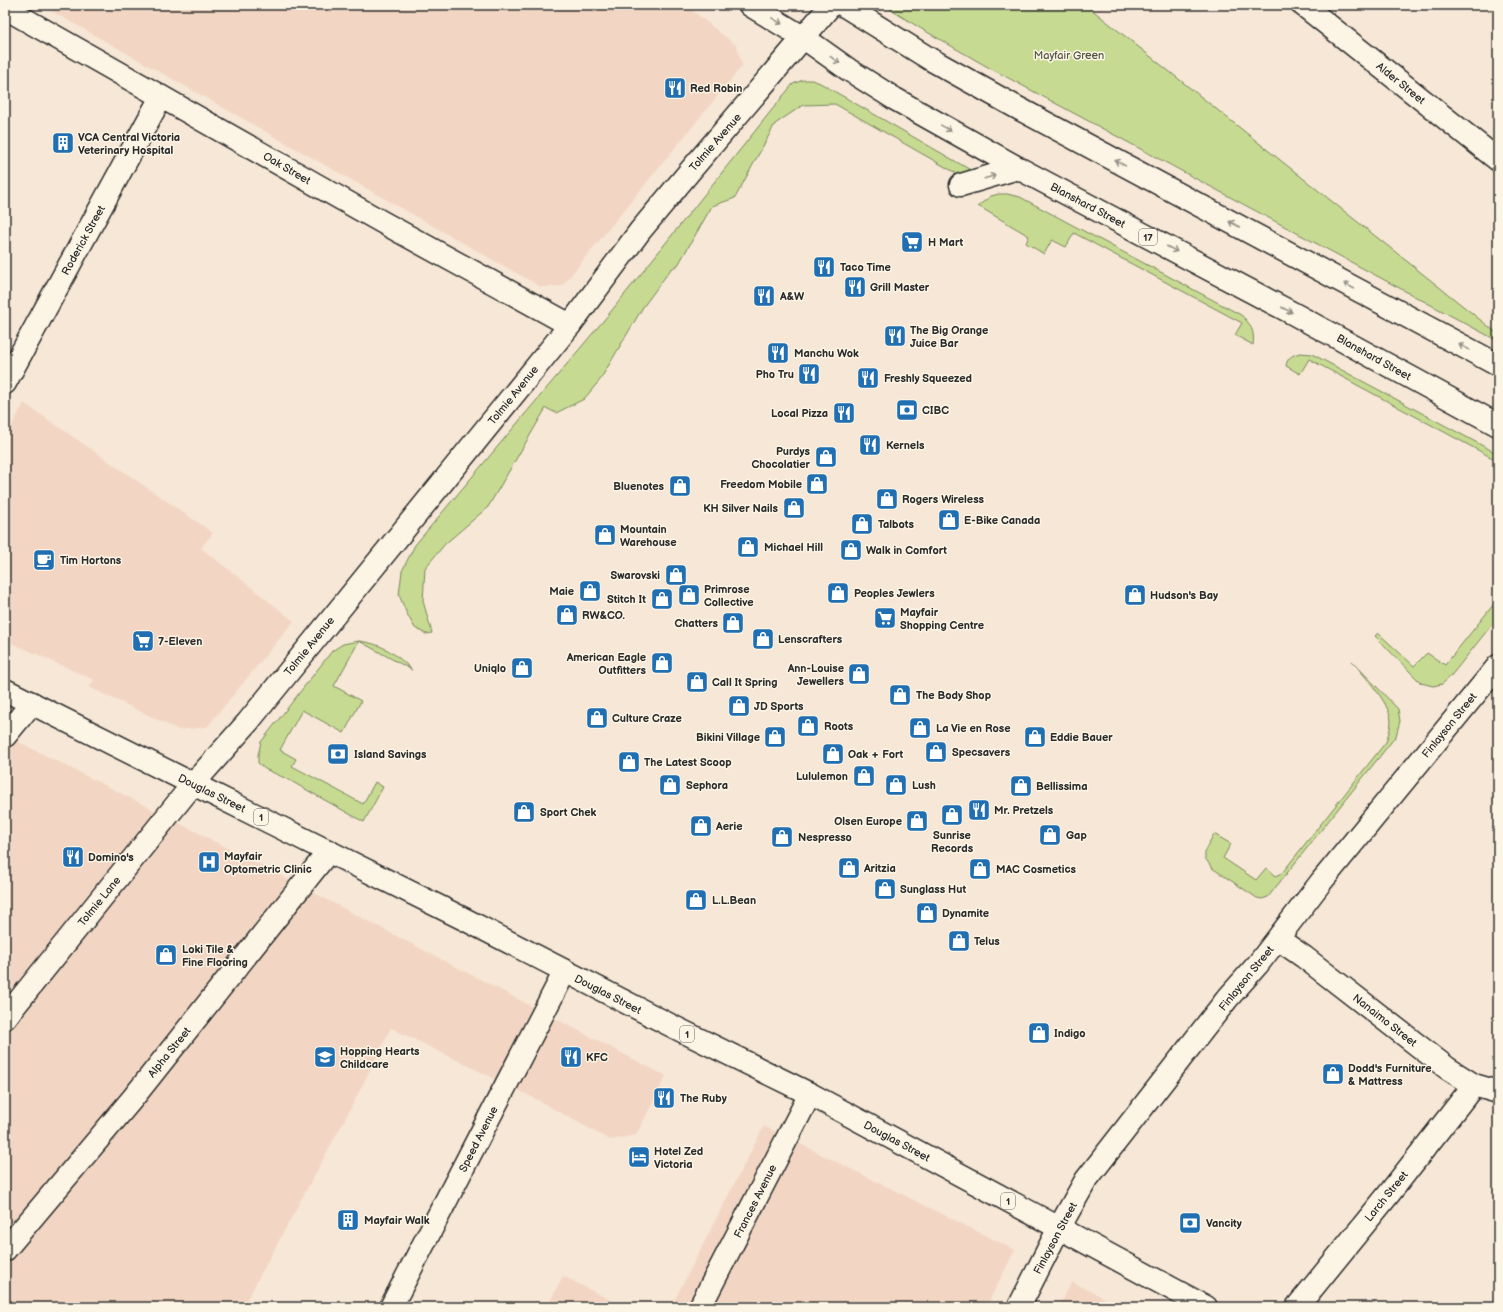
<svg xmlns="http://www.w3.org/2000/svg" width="1503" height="1312" viewBox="0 0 1503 1312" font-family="'Balsamiq Sans',sans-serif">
	<rect width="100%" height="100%" fill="#f7e7d6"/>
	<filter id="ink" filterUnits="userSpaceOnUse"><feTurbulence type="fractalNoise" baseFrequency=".025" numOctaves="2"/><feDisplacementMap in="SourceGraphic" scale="8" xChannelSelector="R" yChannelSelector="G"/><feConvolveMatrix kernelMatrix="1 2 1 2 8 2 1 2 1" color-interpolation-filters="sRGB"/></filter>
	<g filter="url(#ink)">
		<g fill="#f2d6c3">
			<polygon points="41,5 685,5 737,46 742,66 562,286 541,287"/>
			<polygon points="24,403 213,533 201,548 294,621 207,727 179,730 89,687 94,680 5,640 5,438"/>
			<polygon points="5,735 156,811 666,1076 636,1135 610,1140 532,1097 391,1028 353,1104 243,1307 5,1307"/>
			<polygon points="764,1126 1015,1250 986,1307 671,1307"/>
			<polygon points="563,1276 624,1307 547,1307"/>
			<polygon points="1072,1282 1122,1307 1059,1307"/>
		</g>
		<g fill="#c6db91" stroke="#78835e">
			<polygon points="886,5 1086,5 1498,334 1498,341 986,66 920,28 891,10"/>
			<polygon points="803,80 812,80 820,83 974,172 961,176 835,104 803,105 775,124 735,198 712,206 678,265 671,269 643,307 600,380 584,399 556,413 546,408 488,507 445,544 425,568 423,601 432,633 426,634 415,628 407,614 399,595 402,571 415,545 609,314 783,96 793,84"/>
			<path d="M 999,194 L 1007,194 L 1020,197 L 1241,315 C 1251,324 1255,332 1253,345 L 1235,335 L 1242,323 L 1074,233 L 1066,247 L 1052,240 L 1044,254 L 1026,243 L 1029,236 L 978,206 L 991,196 Z"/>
			<path d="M 1300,353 L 1312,354 L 1498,454 L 1498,461 L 1309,359 L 1300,374 L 1286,366 C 1287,358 1292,355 1300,353 Z"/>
			<polygon points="1498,599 1498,617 1450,677 1442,684 1433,686 1421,683 1375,636 1378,633 1414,666 1427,653 1445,665"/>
			<path d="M 359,641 C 383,644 395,653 412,670 L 359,641 L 334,686 L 361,701 L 344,733 L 302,710 L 280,750 L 296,759 L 292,766 L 363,804 L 375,782 L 383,787 L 364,822 L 289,780 L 265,769 L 258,763 L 258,755 L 261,742 L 332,651 L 343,644 Z"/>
			<path d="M 1352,661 L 1398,709 L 1400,721 L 1396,736 L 1268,897 L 1262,899 L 1257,898 L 1212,868 L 1205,858 L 1205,850 L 1214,834 L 1231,844 L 1223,858 L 1256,880 L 1266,868 L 1275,876 L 1282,873 L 1386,742 C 1388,735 1391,728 1391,721 C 1389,701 1364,676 1352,661 Z"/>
		</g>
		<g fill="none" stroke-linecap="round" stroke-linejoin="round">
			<g stroke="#2b2b2b" stroke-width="25">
				<g id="street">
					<polyline points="1303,5 1498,160"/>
					<polyline points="5,8 382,222 570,325"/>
					<polyline points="5,383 161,97"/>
					<polyline points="5,736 32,703"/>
					<polyline points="1278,939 1304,957 1447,1068 1474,1085 1498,1092"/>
					<polyline points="5,1018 193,784"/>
					<polyline points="5,1250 133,1098 329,851"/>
					<polyline points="391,1307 565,971"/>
					<polyline points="700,1307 810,1094"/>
					<polyline points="1297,1307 1388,1195 1474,1085"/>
				</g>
			</g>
			<g stroke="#2b2b2b" stroke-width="25">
				<g id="secondary">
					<polyline points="193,784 248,722 570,325 640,231 690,171 831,5"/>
					<polyline points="1019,1307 1059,1228 1086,1180 1227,999 1258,964 1321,882 1498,666"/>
				</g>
			</g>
			<g stroke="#2b2b2b" stroke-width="25">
				<g id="primary">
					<polyline points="843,5 930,59 1016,107 1498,365"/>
					<polyline points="804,38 849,70 895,99 1018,168 1294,314 1498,425"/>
					<polyline points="961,185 1018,168"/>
					<polyline points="193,784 466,920 676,1028 810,1094 1206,1307"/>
				</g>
			</g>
			<g stroke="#2b2b2b" stroke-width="25">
				<g id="highway">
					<polyline points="750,5 804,38"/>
					<polyline points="5,690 193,784"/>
				</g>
			</g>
			<use href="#street" stroke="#fcf5e5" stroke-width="22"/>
			<use href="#secondary" stroke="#fcf5e5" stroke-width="22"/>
			<use href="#primary" stroke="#fcf5e5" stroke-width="22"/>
			<use href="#highway" stroke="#fcf5e5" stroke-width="22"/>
		</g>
		<defs><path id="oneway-shaft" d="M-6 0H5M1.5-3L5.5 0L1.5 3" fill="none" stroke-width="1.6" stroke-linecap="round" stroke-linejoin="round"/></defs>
		<g stroke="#949088">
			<use href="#oneway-shaft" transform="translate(777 21) rotate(31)"/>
			<use href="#oneway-shaft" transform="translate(835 60) rotate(36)"/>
			<use href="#oneway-shaft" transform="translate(946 128) rotate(29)"/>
			<use href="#oneway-shaft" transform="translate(1120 163) rotate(-152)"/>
			<use href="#oneway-shaft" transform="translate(990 177) rotate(-17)"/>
			<use href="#oneway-shaft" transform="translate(1234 224) rotate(-152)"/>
			<use href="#oneway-shaft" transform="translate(1172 249) rotate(28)"/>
			<use href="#oneway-shaft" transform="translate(1349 286) rotate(-152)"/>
			<use href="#oneway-shaft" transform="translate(1287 310) rotate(28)"/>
			<use href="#oneway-shaft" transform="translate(1464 347) rotate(-152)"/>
		</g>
	</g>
	<defs>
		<g id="restaurant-square" transform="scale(1.15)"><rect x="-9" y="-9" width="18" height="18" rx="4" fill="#1f6fb2" stroke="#fcf5e5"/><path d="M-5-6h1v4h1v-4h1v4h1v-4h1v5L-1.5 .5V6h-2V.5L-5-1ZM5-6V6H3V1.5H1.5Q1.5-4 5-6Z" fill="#fff"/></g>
		<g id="building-square" transform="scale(1.15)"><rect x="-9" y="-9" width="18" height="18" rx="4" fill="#1f6fb2" stroke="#fcf5e5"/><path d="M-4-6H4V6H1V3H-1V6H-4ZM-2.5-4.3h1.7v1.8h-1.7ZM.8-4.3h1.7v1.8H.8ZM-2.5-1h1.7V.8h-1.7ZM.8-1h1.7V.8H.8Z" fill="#fff"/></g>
		<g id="supermarket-square" transform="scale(1.15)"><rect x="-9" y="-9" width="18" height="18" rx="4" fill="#1f6fb2" stroke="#fcf5e5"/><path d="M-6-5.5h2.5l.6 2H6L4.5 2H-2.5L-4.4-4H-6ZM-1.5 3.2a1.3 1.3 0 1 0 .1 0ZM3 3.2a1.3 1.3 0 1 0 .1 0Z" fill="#fff"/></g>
		<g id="bank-square" transform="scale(1.15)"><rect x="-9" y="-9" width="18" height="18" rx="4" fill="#1f6fb2" stroke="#fcf5e5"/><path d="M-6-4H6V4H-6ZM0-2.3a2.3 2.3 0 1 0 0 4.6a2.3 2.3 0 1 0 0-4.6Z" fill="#fff"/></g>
		<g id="shop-square" transform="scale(1.15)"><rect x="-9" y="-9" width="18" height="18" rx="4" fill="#1f6fb2" stroke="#fcf5e5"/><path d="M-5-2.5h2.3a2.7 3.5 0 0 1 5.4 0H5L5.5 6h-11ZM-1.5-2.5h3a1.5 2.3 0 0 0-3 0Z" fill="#fff"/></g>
		<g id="cafe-square" transform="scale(1.15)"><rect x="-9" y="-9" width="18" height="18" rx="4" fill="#1f6fb2" stroke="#fcf5e5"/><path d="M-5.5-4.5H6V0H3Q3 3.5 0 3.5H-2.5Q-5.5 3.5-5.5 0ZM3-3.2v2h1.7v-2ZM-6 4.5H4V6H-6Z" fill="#fff"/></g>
		<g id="hospital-square" transform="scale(1.15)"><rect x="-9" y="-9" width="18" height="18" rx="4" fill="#1f6fb2" stroke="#fcf5e5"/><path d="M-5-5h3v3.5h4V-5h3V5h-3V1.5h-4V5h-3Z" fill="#fff"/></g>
		<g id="school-square" transform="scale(1.15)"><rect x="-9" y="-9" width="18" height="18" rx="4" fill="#1f6fb2" stroke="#fcf5e5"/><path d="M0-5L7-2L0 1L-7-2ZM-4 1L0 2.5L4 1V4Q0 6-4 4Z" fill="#fff"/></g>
		<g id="hotel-square" transform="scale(1.15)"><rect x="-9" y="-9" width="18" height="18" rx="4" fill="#1f6fb2" stroke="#fcf5e5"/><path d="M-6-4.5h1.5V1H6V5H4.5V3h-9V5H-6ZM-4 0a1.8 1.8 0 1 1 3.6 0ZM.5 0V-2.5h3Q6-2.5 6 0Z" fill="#fff"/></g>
	</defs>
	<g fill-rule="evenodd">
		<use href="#restaurant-square" x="675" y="88"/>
		<use href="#building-square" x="63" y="143"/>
		<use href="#supermarket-square" x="912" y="242"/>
		<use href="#restaurant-square" x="824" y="267"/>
		<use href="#restaurant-square" x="855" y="287"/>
		<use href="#restaurant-square" x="764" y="296"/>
		<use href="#restaurant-square" x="895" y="336"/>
		<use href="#restaurant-square" x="778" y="353"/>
		<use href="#restaurant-square" x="809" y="374"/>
		<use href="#restaurant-square" x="868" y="378"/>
		<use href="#bank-square" x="907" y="410"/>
		<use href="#restaurant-square" x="844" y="413"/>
		<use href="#restaurant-square" x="870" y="445"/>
		<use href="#shop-square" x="826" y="457"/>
		<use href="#shop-square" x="817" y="484"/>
		<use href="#shop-square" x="680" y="486"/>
		<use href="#shop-square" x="887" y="499"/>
		<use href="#shop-square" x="794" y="508"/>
		<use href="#shop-square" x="949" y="520"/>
		<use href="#shop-square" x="862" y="524"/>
		<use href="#shop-square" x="605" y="535"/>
		<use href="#shop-square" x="748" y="547"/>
		<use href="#shop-square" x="851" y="550"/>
		<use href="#cafe-square" x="44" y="560"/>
		<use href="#shop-square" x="676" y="575"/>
		<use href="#shop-square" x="590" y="591"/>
		<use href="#shop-square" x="838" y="593"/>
		<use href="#shop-square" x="689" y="595"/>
		<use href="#shop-square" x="1135" y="595"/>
		<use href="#shop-square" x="662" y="599"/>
		<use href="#shop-square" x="567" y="615"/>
		<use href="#supermarket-square" x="885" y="618"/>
		<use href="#shop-square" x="733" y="623"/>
		<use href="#shop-square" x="763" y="639"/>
		<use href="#supermarket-square" x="143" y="641"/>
		<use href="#shop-square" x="662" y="663"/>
		<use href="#shop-square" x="522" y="668"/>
		<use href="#shop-square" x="859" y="674"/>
		<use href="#shop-square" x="697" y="682"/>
		<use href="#shop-square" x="900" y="695"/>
		<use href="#shop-square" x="739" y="706"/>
		<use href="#shop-square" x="597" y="718"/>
		<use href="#shop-square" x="808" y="726"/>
		<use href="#shop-square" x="920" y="728"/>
		<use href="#shop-square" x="775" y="737"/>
		<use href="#shop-square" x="1035" y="737"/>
		<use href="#shop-square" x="936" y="752"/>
		<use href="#bank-square" x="338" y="754"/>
		<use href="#shop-square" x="833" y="754"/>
		<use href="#shop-square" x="629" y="762"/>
		<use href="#shop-square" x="864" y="776"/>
		<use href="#shop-square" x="670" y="785"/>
		<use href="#shop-square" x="896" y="785"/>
		<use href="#shop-square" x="1021" y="786"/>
		<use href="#restaurant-square" x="979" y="810"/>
		<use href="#shop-square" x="524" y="812"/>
		<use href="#shop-square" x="952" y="815"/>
		<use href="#shop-square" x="917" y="821"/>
		<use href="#shop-square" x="701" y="826"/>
		<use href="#shop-square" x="1050" y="835"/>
		<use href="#shop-square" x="782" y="837"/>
		<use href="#restaurant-square" x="73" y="857"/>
		<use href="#hospital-square" x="209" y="862"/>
		<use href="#shop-square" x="849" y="868"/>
		<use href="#shop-square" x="980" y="869"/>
		<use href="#shop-square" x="885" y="889"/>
		<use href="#shop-square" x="696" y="900"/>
		<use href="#shop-square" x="927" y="913"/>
		<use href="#shop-square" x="959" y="941"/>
		<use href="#shop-square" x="166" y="955"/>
		<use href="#shop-square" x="1039" y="1033"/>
		<use href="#school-square" x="325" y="1057"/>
		<use href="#restaurant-square" x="571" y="1057"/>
		<use href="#shop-square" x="1333" y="1074"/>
		<use href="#restaurant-square" x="664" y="1098"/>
		<use href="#hotel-square" x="639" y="1157"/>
		<use href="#building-square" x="348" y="1220"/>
		<use href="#bank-square" x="1190" y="1223"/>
	</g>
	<g text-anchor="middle" stroke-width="3" stroke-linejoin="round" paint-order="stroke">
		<g fill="#fcf5e5" stroke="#6a6863" stroke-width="1">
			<rect x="1139" y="229" width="18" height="16" rx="3"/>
			<rect x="254" y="809" width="14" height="16" rx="3"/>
			<rect x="680" y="1026" width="14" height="16" rx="3"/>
			<rect x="1001" y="1193" width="14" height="16" rx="3"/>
		</g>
		<g font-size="10" font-weight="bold" fill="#2b2b2b">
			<text x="1148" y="241">17</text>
			<text x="261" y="821">1</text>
			<text x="687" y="1038">1</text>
			<text x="1008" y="1205">1</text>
		</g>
		<g font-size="11" fill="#525744" stroke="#fcf5e5">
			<text x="1069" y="59">Mayfair Green</text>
		</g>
		<g font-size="11" fill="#2b2b2b" stroke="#fcf5e5">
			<text transform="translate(1401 83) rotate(39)" y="4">Alder Street</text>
			<text transform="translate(715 142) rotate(-49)" y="4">Tolmie Avenue</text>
			<text transform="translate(287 168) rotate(30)" y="4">Oak Street</text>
			<text transform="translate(1088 205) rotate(28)" y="4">Blanshard Street</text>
			<text transform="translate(83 240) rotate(-61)" y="4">Roderick Street</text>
			<text transform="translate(1374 357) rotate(29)" y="4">Blanshard Street</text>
			<text transform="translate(513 395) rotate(-51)" y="4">Tolmie Avenue</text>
			<text transform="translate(309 646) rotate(-51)" y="4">Tolmie Avenue</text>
			<text transform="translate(1449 725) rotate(-51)" y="4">Finlayson Street</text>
			<text transform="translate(212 793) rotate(26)" y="4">Douglas Street</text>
			<text transform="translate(99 901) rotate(-51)" y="4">Tolmie Lane</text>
			<text transform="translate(1246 978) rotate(-51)" y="4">Finlayson Street</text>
			<text transform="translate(608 994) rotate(27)" y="4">Douglas Street</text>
			<text transform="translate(1385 1020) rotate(38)" y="4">Nanaimo Street</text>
			<text transform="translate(169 1052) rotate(-51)" y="4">Alpha Street</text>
			<text transform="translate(478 1139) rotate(-63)" y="4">Speed Avenue</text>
			<text transform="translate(897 1141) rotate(28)" y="4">Douglas Street</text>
			<text transform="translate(1386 1196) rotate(-51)" y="4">Larch Street</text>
			<text transform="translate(755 1201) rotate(-63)" y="4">Frances Avenue</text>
			<text transform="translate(1055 1238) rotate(-62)" y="4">Finlayson Street</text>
		</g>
		<g font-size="11" font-weight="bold" fill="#2b2b2b" stroke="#fcf5e5" text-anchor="start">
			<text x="690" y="92">Red Robin</text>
			<text x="78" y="141">VCA Central Victoria<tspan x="78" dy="13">Veterinary Hospital</tspan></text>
			<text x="928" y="246">H Mart</text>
			<text x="840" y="271">Taco Time</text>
			<text x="870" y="291">Grill Master</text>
			<text x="780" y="300">A&amp;W</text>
			<text x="910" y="334">The Big Orange<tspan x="910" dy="13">Juice Bar</tspan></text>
			<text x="794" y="357">Manchu Wok</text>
			<text x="794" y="378" text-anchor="end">Pho Tru</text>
			<text x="884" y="382">Freshly Squeezed</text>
			<text x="922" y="414">CIBC</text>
			<text x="828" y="417" text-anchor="end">Local Pizza</text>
			<text x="886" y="449">Kernels</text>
			<text x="810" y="455" text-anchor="end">Purdys<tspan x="810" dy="13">Chocolatier</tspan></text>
			<text x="802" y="488" text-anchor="end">Freedom Mobile</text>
			<text x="664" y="490" text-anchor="end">Bluenotes</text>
			<text x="902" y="503">Rogers Wireless</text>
			<text x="778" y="512" text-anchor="end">KH Silver Nails</text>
			<text x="964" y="524">E-Bike Canada</text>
			<text x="878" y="528">Talbots</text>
			<text x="620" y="533">Mountain<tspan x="620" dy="13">Warehouse</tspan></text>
			<text x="764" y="551">Michael Hill</text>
			<text x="866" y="554">Walk in Comfort</text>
			<text x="60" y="564">Tim Hortons</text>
			<text x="660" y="579" text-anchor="end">Swarovski</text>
			<text x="704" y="593">Primrose<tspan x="704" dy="13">Collective</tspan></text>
			<text x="574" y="595" text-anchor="end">Maie</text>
			<text x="854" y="597">Peoples Jewlers</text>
			<text x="1150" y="599">Hudson's Bay</text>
			<text x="646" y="603" text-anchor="end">Stitch It</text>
			<text x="900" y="616">Mayfair<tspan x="900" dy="13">Shopping Centre</tspan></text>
			<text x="582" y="619">RW&amp;CO.</text>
			<text x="718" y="627" text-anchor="end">Chatters</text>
			<text x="778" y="643">Lenscrafters</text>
			<text x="158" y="645">7-Eleven</text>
			<text x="646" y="661" text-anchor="end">American Eagle<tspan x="646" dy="13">Outfitters</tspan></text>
			<text x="506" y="672" text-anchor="end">Uniqlo</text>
			<text x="844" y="672" text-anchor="end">Ann-Louise<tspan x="844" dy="13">Jewellers</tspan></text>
			<text x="712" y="686">Call It Spring</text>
			<text x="916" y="699">The Body Shop</text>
			<text x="754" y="710">JD Sports</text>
			<text x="612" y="722">Culture Craze</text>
			<text x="824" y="730">Roots</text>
			<text x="936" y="732">La Vie en Rose</text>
			<text x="760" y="741" text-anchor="end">Bikini Village</text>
			<text x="1050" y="741">Eddie Bauer</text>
			<text x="952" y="756">Specsavers</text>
			<text x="354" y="758">Island Savings</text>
			<text x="848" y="758">Oak + Fort</text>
			<text x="644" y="766">The Latest Scoop</text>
			<text x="848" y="780" text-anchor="end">Lululemon</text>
			<text x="686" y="789">Sephora</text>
			<text x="912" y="789">Lush</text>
			<text x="1036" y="790">Bellissima</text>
			<text x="994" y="814">Mr. Pretzels</text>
			<text x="540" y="816">Sport Chek</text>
			<text x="902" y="825" text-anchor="end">Olsen Europe</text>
			<text x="716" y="830">Aerie</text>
			<text x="952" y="839" text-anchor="middle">Sunrise<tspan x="952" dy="13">Records</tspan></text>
			<text x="1066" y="839">Gap</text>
			<text x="798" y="841">Nespresso</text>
			<text x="224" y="860">Mayfair<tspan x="224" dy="13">Optometric Clinic</tspan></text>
			<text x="88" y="861">Domino's</text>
			<text x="864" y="872">Aritzia</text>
			<text x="996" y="873">MAC Cosmetics</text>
			<text x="900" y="893">Sunglass Hut</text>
			<text x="712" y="904">L.L.Bean</text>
			<text x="942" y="917">Dynamite</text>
			<text x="974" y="945">Telus</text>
			<text x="182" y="953">Loki Tile &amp;<tspan x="182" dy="13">Fine Flooring</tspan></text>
			<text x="1054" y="1037">Indigo</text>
			<text x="340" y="1055">Hopping Hearts<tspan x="340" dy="13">Childcare</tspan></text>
			<text x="586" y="1061">KFC</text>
			<text x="1348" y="1072">Dodd's Furniture<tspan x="1348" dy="13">&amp; Mattress</tspan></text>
			<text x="680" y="1102">The Ruby</text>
			<text x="654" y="1155">Hotel Zed<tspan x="654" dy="13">Victoria</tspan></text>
			<text x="364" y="1224">Mayfair Walk</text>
			<text x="1206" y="1227">Vancity</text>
		</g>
	</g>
	<rect width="1503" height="1312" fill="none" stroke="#fcf5e5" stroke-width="20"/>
	<rect x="10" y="10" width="1483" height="1292" fill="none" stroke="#2b2b2b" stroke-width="1.5" filter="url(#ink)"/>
</svg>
